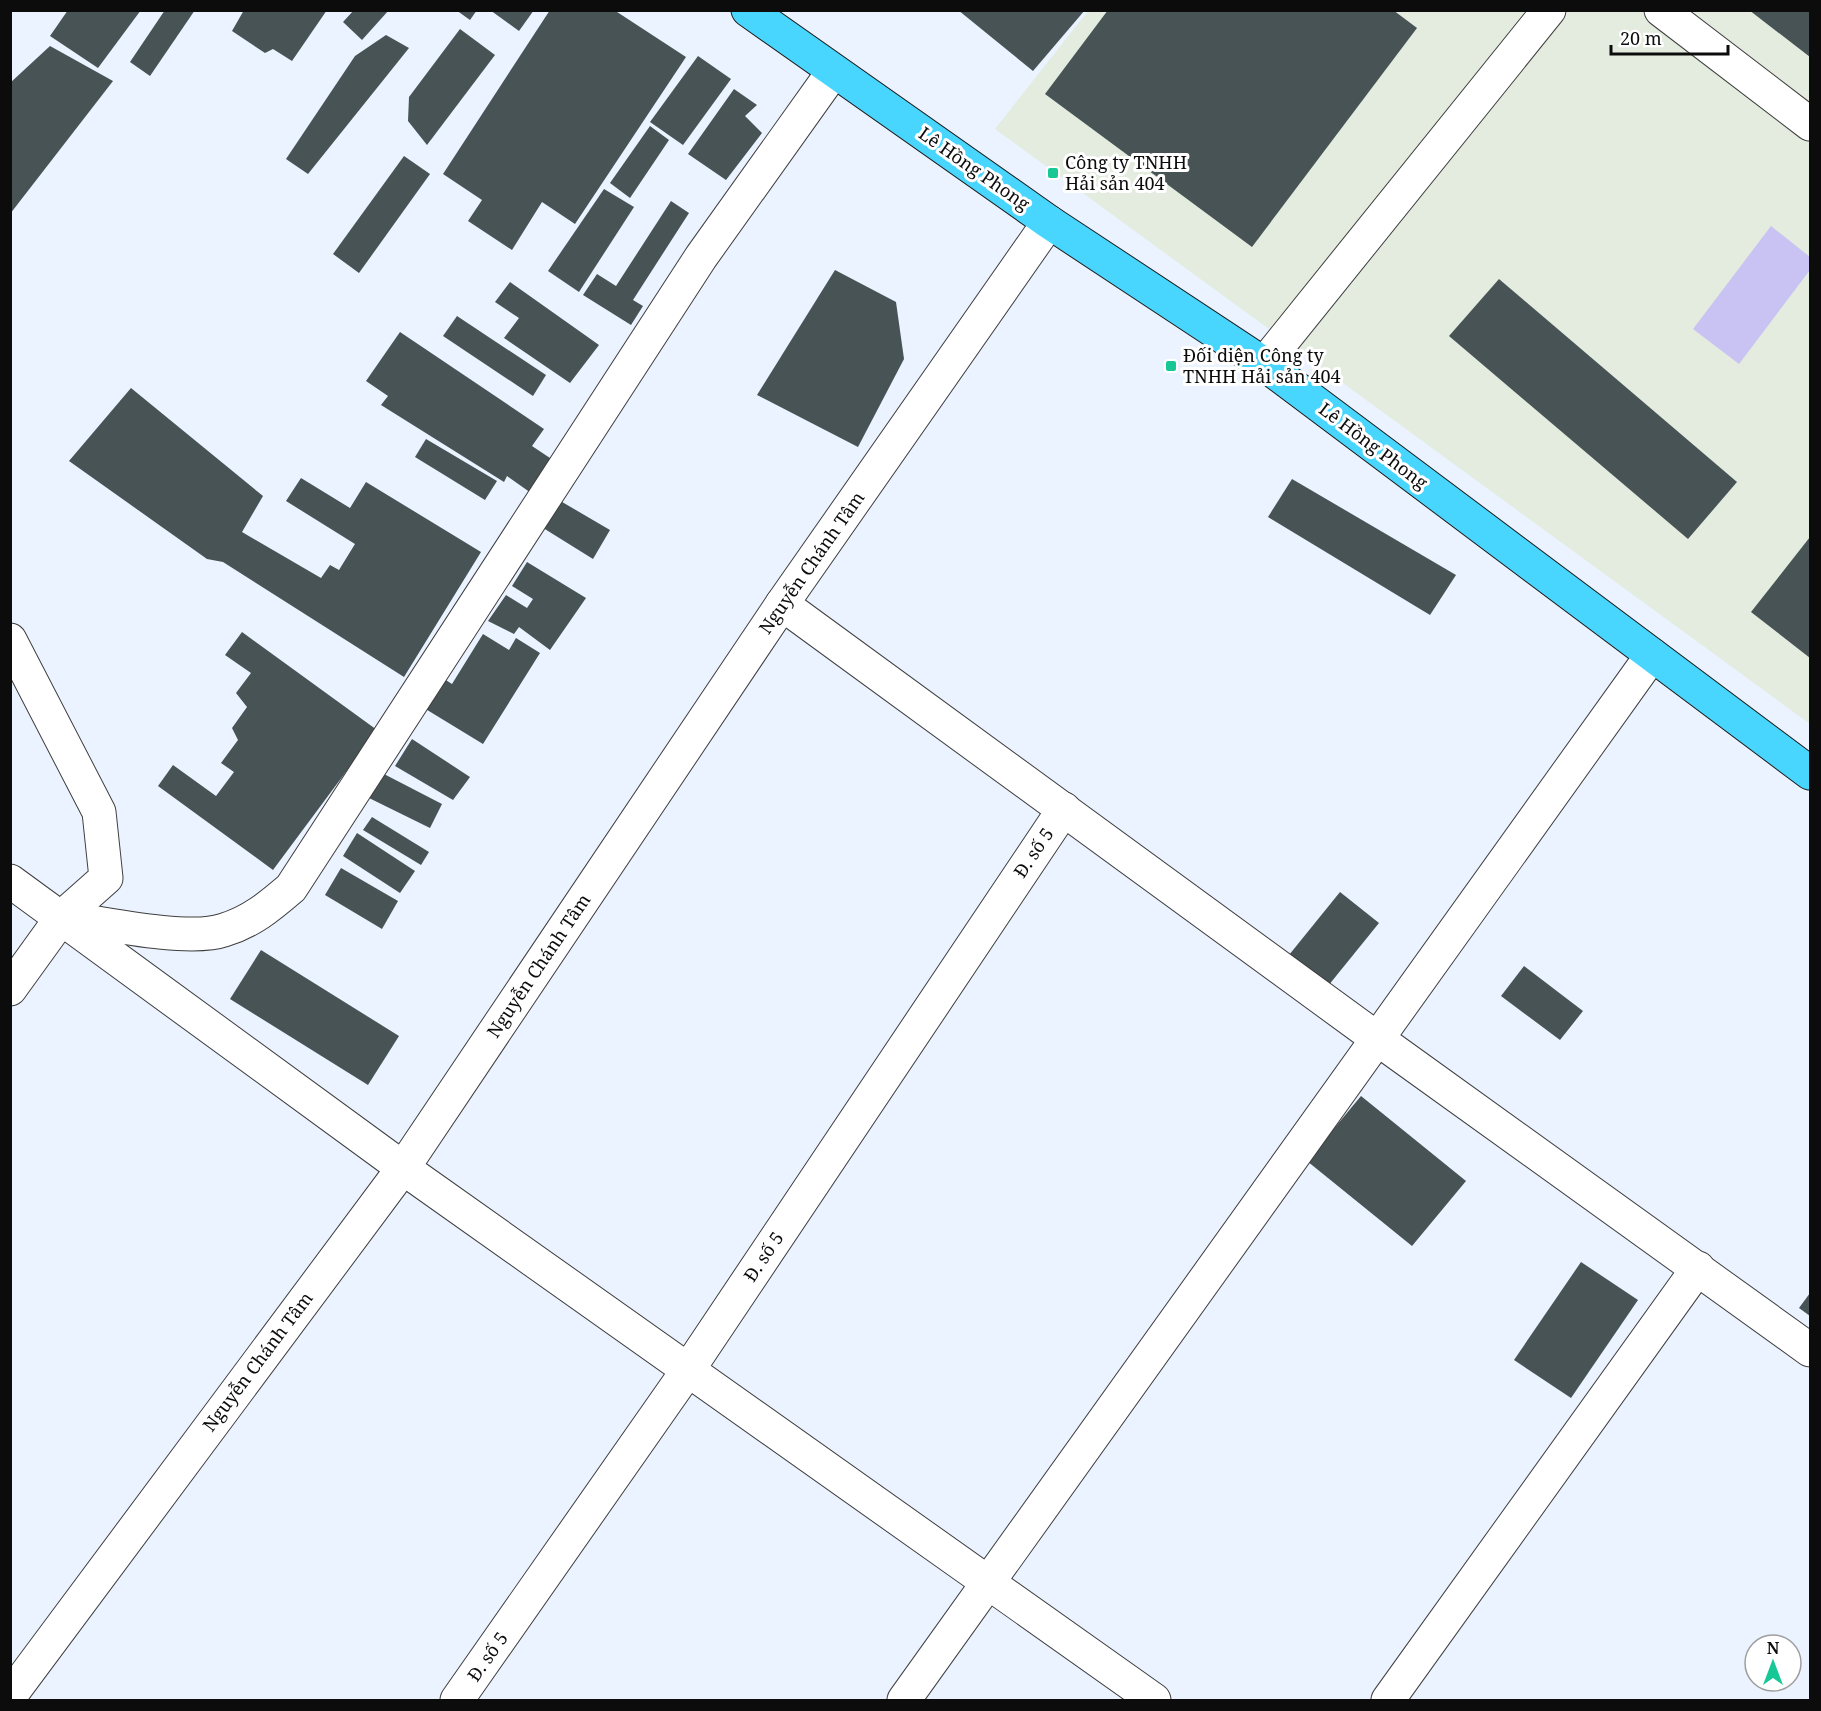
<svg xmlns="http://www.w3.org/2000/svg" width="1821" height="1711" viewBox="0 0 1821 1711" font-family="'Noto Serif',serif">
	<rect width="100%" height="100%" fill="#eaf3ff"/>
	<polygon fill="#e3ecde" points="1088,11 1810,11 1810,724 995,129"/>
	<polygon fill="#c8c3f3" points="1771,226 1810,257 1810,270 1739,364 1693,329"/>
	<g fill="#475355">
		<polygon points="68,10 141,10 98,68 50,36"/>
		<polygon points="165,10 195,10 150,76 130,62"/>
		<polygon points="244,10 327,10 292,61 273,49 265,53 232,31"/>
		<polygon points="354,10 389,10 362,40 343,22"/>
		<polygon points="456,10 477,10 470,20"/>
		<polygon points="490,10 534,10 519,31"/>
		<polygon points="550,10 614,10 686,57 575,224 542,202 512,250 468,221 482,200 443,174"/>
		<polygon points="958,10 1085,10 1033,71"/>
		<polygon points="1108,10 1393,10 1417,28 1252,247 1045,94"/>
		<polygon points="1749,10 1810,10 1810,57"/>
		<polygon points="460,29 495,55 427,145 408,121 409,97"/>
		<polygon points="386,35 409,48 308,174 286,159 355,56"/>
		<polygon points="50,46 113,81 10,214 10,83"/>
		<polygon points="698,56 731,79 683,145 650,122"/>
		<polygon points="734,89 757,105 745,116 762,133 726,180 688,154"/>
		<polygon points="650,126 669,140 630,198 610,183"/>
		<polygon points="404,156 430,174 359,273 333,254"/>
		<polygon points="604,189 634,207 579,292 548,271"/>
		<polygon points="671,201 689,213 633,300 643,306 631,325 583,295 597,274 616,286"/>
		<polygon points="835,270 896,302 904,359 858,447 757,395"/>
		<polygon points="1499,279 1737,482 1688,539 1449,336"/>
		<polygon points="510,282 599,345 570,383 504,338 519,318 495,302"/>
		<polygon points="457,316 546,375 533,396 443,336"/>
		<polygon points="400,332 544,429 532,446 553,460 531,493 507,476 504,482 381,405 388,396 366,381"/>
		<polygon points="131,388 263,496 242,532 321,578 330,565 339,570 355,544 286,501 301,478 350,508 366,482 481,552 404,677 223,562 207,559 69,461"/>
		<polygon points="426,439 497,481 485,500 415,457"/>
		<polygon points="1292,479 1456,575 1430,615 1268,517"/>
		<polygon points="557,499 610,530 593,559 540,526"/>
		<polygon points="1810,537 1810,658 1751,612"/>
		<polygon points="527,562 586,598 550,650 519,627 514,634 488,621 506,595 527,608 533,599 512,586"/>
		<polygon points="242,632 377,730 273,870 158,786 173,765 216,796 234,772 221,763 238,740 232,728 247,707 236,693 251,673 225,655"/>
		<polygon points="483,634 509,650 516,638 540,653 483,744 419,705 438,675 452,684"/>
		<polygon points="412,739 470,777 453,800 395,766"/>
		<polygon points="382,773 442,804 430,828 369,798"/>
		<polygon points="372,817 429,852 421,865 363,830"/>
		<polygon points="357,833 415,871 400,893 343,856"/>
		<polygon points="341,868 398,901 382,929 325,895"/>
		<polygon points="1340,892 1379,923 1328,986 1289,955"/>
		<polygon points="261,950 399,1036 368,1085 230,999"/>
		<polygon points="1524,966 1583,1011 1560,1040 1501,996"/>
		<polygon points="1361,1096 1466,1181 1412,1246 1307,1161"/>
		<polygon points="1581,1262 1638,1300 1571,1398 1514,1360"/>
		<polygon points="1810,1293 1810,1316 1799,1308"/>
	</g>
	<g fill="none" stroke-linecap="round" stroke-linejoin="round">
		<g stroke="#3f3f3f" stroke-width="35">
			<g id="minor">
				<polyline points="1661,10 1810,124"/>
				<polyline points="1264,364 1549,10"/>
				<polyline points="782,604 1379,1040 1810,1350"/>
				<polyline points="10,640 99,812 106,878 62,917 10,989"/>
				<polyline points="10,881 403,1168 1154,1700"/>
				<path d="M 67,918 C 106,924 190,942 224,930 C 251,922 270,906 291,888 L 701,257 L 833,72"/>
				<polyline points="10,1696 403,1168 782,604 1049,222"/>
				<polyline points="457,1700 688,1370 1064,809"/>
				<polyline points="904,1700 1652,655"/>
				<polyline points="1388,1700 1698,1268"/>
			</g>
		</g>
		<g stroke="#1d1d1d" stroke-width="35">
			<polyline id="highway" points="748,10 1049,222 1264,364 1810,773"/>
		</g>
		<use href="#minor" stroke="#fff" stroke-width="33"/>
		<use href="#highway" stroke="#48d6ff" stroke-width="33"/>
	</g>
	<g fill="#17c896" stroke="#fff" stroke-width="2">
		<rect x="1047" y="167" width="12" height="12" rx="3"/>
		<rect x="1165" y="360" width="12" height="12" rx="3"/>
	</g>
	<g text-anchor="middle" stroke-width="6" stroke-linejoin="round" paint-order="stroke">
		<g font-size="18" fill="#0c0c0c" stroke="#fff" text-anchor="start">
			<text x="1065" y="169">Công ty TNHH<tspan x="1065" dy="21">Hải sản 404</tspan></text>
			<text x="1183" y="362">Đối diện Công ty<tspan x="1183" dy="21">TNHH Hải sản 404</tspan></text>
		</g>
		<g font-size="18" fill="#0c0c0c" stroke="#fff">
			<text transform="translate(974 169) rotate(35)" y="6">Lê Hồng Phong</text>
			<text transform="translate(1373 446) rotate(37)" y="6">Lê Hồng Phong</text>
			<text transform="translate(812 563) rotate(-55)" y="6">Nguyễn Chánh Tâm</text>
			<text transform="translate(1034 853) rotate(-56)" y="6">Đ. số 5</text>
			<text transform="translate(539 966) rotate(-56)" y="6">Nguyễn Chánh Tâm</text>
			<text transform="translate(764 1257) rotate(-56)" y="6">Đ. số 5</text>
			<text transform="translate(258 1362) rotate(-53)" y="6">Nguyễn Chánh Tâm</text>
			<text transform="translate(488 1657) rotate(-55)" y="6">Đ. số 5</text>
		</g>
	</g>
	<rect width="1821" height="1711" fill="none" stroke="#0c0c0c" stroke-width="24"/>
	<g transform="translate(1773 1663)"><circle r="28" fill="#ffffff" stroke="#9e9e9e" stroke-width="1.5"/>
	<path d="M0-4.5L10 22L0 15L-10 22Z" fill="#17c896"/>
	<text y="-9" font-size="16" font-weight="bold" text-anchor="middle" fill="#0c0c0c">N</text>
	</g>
	<path d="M1611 45v9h117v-9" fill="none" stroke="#0c0c0c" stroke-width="3"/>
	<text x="1620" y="45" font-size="18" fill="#0c0c0c" stroke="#ffffff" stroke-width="4.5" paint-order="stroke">20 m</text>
</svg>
